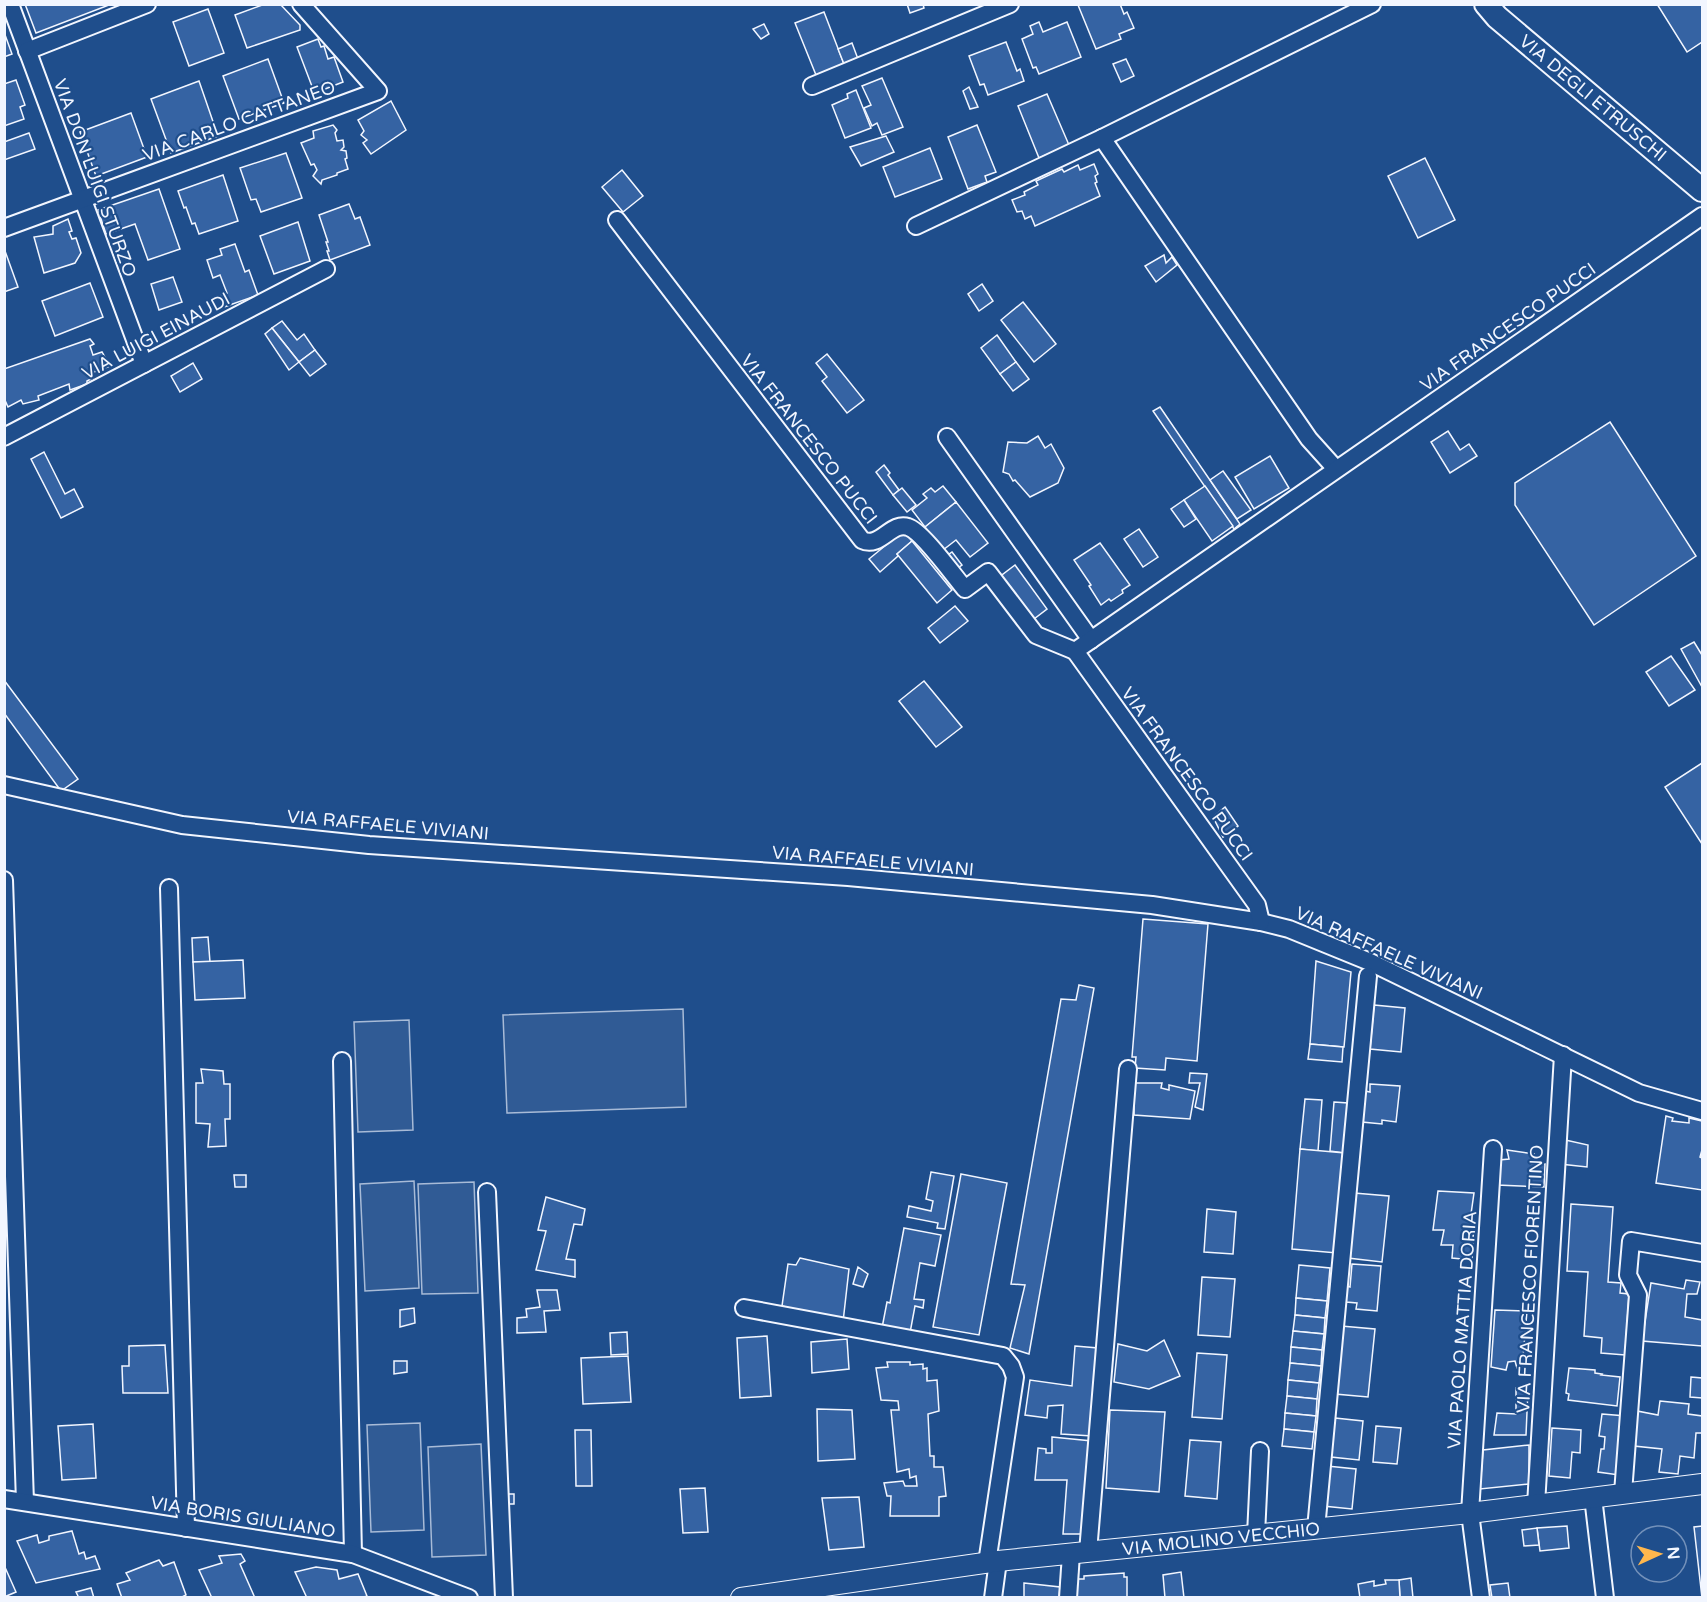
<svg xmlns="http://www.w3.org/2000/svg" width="1707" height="1602" viewBox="0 0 1707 1602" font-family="'Varela Round',sans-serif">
	<rect width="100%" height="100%" fill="#1f4e8c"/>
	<g fill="#305b95" stroke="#a8bbd7" stroke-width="1.5">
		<polygon points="683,1009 686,1107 507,1113 503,1015"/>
		<polygon points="409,1020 413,1130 358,1132 354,1022"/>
		<polygon points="414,1181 419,1288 365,1291 360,1184"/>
		<polygon points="474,1182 478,1293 422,1294 418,1184"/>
		<polygon points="420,1423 424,1530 371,1532 367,1425"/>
		<polygon points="481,1444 486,1555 432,1557 428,1447"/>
	</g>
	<g fill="#3563a3" stroke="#f2f6ff" stroke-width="1.5">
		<polygon points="25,4 109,4 109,5 36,33"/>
		<polygon points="265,4 280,4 300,25 300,30 247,48 235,15"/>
		<polygon points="907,4 923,4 924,8 910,13"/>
		<polygon points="1120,4 1124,14 1127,12 1134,28 1119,34 1121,39 1096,49 1078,5"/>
		<polygon points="1657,4 1702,4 1702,42 1687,52"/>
		<polygon points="208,9 224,53 189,66 173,22"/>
		<polygon points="824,12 844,64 816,75 795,23"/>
		<polygon points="1039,22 1043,32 1067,22 1081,57 1039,74 1036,67 1033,68 1022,39 1033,34 1030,26"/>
		<polygon points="764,24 769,34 761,39 753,29"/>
		<polygon points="4,32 12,54 4,57"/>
		<polygon points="318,39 321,47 324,46 328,59 334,57 343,82 320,91 319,86 313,89 297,47"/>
		<polygon points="1006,42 1017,71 1020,69 1024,81 988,95 984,84 980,85 969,56"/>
		<polygon points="852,43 858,59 844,64 838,49"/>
		<polygon points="268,59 284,103 239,119 223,76"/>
		<polygon points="1126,59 1134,76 1121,82 1113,64"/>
		<polygon points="882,78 903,127 882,135 877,123 872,126 864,108 871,105 862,86"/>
		<polygon points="16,80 25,105 20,107 24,119 4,126 4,84"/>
		<polygon points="199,81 218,136 171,153 151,99"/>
		<polygon points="969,87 978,107 970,109 963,91"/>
		<polygon points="856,90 871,128 845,138 832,105 848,98 847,94"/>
		<polygon points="1047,94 1069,145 1039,158 1018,106"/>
		<polygon points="391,101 406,130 371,154 363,143 367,140 361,135 364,131 358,120"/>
		<polygon points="131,113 147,157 96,176 80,132"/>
		<polygon points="333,125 337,130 335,133 337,141 343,140 344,147 341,150 346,151 347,158 345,159 348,169 337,173 337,175 322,180 321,184 313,176 317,170 314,164 311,165 301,143 314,138 313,131"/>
		<polygon points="977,125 996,172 985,176 987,182 968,189 948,137"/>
		<polygon points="29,133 35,149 4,160 4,142"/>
		<polygon points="886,136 894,152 861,166 850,147"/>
		<polygon points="930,148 942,179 895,197 883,167"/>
		<polygon points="286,153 302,198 261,212 256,199 251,200 240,168"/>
		<polygon points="1425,158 1455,220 1418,238 1388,176"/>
		<polygon points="1094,164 1098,174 1095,176 1097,182 1095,183 1100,196 1035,226 1031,216 1025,219 1022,211 1017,212 1012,200 1025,195 1024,192 1038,185 1036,181 1062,169 1064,172 1078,165 1080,170"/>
		<polygon points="622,170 643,196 623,212 602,187"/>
		<polygon points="223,175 238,221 199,234 195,223 192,224 186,207 184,208 178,191"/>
		<polygon points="159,189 180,249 148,260 135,224 106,234 98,210"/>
		<polygon points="349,204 355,219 360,217 370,245 330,260 327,251 329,251 326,242 328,242 319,215"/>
		<polygon points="68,219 72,231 69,232 72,239 76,238 81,253 75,263 44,273 34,237 53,234 53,226"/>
		<polygon points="298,222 310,261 274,274 260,236"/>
		<polygon points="235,244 245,272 249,270 258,295 224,307 220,296 227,293 220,275 213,278 207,260 222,255 220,249"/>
		<polygon points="5,251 18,287 4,292 4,251"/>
		<polygon points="1164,255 1166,263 1172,257 1177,265 1156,282 1145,266"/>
		<polygon points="173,277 182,302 159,310 151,284"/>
		<polygon points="90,283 103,317 55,336 42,301"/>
		<polygon points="982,284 993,301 979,311 968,294"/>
		<polygon points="1023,302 1056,344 1034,362 1001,320"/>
		<polygon points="282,321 297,340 304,334 315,350 299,362 272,328"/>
		<polygon points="272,328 299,362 289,370 265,334"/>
		<polygon points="997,335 1016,362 1000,374 981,348"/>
		<polygon points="90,339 94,344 90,346 93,355 102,352 110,366 91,373 93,378 87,381 87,384 70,390 69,384 38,396 39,400 23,404 21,400 8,407 4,398 4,369"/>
		<polygon points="315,350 326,364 310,376 299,362"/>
		<polygon points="827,354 864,400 847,413 822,381 827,377 816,363"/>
		<polygon points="1016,362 1029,379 1013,391 1000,374"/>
		<polygon points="193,363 202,379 180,392 171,376"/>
		<polygon points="1160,407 1240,524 1234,529 1153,411"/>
		<polygon points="1610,422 1696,556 1594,625 1515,505 1515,483"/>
		<polygon points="1448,431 1460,450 1469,444 1477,456 1450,473 1431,442"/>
		<polygon points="1038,436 1045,448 1051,444 1064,468 1058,483 1030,497 1015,480 1013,481 1009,474 1003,472 1008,442 1027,443"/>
		<polygon points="44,452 65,494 74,489 83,507 61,518 31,459"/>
		<polygon points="1270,456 1289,488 1254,509 1235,477"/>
		<polygon points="884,465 890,473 888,475 899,490 893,495 876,472"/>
		<polygon points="1223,471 1251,510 1237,519 1210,480"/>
		<polygon points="943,486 956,502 925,527 912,510 927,498 923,494 931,488 935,492"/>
		<polygon points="1205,486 1233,526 1212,541 1184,500"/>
		<polygon points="902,488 916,505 907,512 893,495"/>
		<polygon points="1184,500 1196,519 1184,527 1171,509"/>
		<polygon points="956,502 988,543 970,557 956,540 943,550 925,527"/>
		<polygon points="1139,529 1158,557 1143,567 1124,539"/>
		<polygon points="903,531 912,541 897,554 898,556 880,572 869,559"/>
		<polygon points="912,541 952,590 937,603 897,554"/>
		<polygon points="1100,543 1130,585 1122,590 1123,593 1111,601 1109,599 1101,605 1089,586 1091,585 1074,560"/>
		<polygon points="952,552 962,565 955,570 945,557"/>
		<polygon points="1015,565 1047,609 1030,622 998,578"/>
		<polygon points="955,606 968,621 940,643 928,628"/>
		<polygon points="1694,642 1702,655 1702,687 1681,649"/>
		<polygon points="1671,656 1695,690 1669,706 1646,672"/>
		<polygon points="4,680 78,779 61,791 4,713"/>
		<polygon points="924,681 962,727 936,747 899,701"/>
		<polygon points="1702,763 1702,844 1665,787"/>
		<polygon points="1225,807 1238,826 1223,837 1213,817"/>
		<polygon points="1143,919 1208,924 1197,1061 1166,1058 1165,1070 1135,1068 1136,1057 1132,1057"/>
		<polygon points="208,937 210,962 193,962 192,938"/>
		<polygon points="243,960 245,998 195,1000 193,962"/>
		<polygon points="1316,961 1351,972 1344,1047 1310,1044"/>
		<polygon points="1079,985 1094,988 1029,1354 1010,1348 1025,1285 1011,1284 1061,999 1076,1000"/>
		<polygon points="1374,1005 1405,1008 1401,1052 1370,1049"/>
		<polygon points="1310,1044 1343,1047 1342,1062 1308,1059"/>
		<polygon points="201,1069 223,1071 224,1084 230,1084 230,1119 225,1119 226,1146 208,1147 210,1124 196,1123 196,1083 203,1083"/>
		<polygon points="1190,1073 1207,1074 1203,1110 1195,1107 1200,1083 1189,1083"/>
		<polygon points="1134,1083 1162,1083 1161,1088 1169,1090 1169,1085 1195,1091 1190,1119 1134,1115"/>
		<polygon points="1370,1084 1400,1086 1396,1122 1382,1120 1382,1124 1362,1122 1365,1091 1370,1092"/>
		<polygon points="1305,1099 1322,1100 1318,1151 1300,1149"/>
		<polygon points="1334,1102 1348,1103 1344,1153 1330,1151"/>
		<polygon points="1666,1116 1673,1118 1672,1121 1689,1123 1689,1118 1702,1121 1702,1117 1702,1150 1700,1157 1702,1158 1702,1190 1656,1183"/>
		<polygon points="1561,1139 1588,1145 1587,1167 1560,1164"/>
		<polygon points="1300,1149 1345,1153 1337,1253 1292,1249"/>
		<polygon points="1507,1150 1534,1154 1532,1164 1545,1164 1544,1187 1497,1185 1499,1160 1509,1159"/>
		<polygon points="931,1172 954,1176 945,1229 937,1228 938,1223 907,1217 909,1206 931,1211 933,1201 926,1199"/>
		<polygon points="961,1174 1007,1183 979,1335 933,1327"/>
		<polygon points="234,1175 246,1175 246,1187 235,1187"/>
		<polygon points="1438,1191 1474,1193 1470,1221 1474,1220 1472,1260 1452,1258 1453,1245 1441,1245 1444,1230 1433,1230"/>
		<polygon points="1354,1193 1389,1196 1382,1262 1348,1258"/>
		<polygon points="546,1197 585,1209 582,1225 574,1224 566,1259 575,1260 575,1277 536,1270 546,1231 538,1230"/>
		<polygon points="1571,1204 1613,1207 1608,1282 1621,1283 1620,1293 1629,1294 1625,1355 1601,1353 1602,1338 1584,1336 1588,1272 1567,1271"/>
		<polygon points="1207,1209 1236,1212 1233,1254 1204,1252"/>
		<polygon points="904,1228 941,1235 935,1266 920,1263 914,1299 924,1300 923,1308 915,1306 910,1333 882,1328 887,1302 890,1303"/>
		<polygon points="800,1258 849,1269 843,1322 782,1306 788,1264 796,1265"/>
		<polygon points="1352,1264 1381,1266 1377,1311 1356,1309 1357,1303 1346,1302 1347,1286 1350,1287"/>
		<polygon points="1299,1265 1330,1268 1327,1301 1296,1298"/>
		<polygon points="858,1267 868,1274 863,1287 853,1284"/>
		<polygon points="1202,1277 1235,1279 1230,1337 1198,1335"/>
		<polygon points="1686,1280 1700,1282 1697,1294 1687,1294 1685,1317 1702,1320 1702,1346 1642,1341 1651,1283 1684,1289"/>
		<polygon points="537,1290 557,1290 560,1310 544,1311 546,1332 517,1333 517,1318 527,1317 526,1309 540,1307"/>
		<polygon points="1296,1298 1327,1301 1325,1318 1295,1315"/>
		<polygon points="414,1308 415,1323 400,1327 400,1310"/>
		<polygon points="1495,1310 1527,1311 1522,1369 1517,1368 1515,1361 1508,1362 1506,1370 1491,1367"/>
		<polygon points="1295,1315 1325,1318 1324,1334 1293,1331"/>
		<polygon points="1341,1326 1375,1329 1368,1397 1335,1394"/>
		<polygon points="1293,1331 1324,1334 1322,1350 1291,1347"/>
		<polygon points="627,1332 628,1354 611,1355 610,1333"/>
		<polygon points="767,1336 771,1396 740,1398 737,1338"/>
		<polygon points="847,1339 849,1369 812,1373 811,1342"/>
		<polygon points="1164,1340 1180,1376 1149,1389 1114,1382 1118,1344 1147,1351"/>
		<polygon points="165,1345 168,1393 123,1393 122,1366 129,1366 129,1346"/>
		<polygon points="1075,1346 1098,1348 1092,1436 1061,1434 1063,1405 1048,1406 1047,1418 1025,1415 1030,1380 1072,1386"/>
		<polygon points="1291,1347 1322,1350 1321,1366 1290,1363"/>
		<polygon points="1197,1353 1227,1355 1222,1419 1192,1417"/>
		<polygon points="628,1356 631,1402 583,1404 581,1358"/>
		<polygon points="394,1361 407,1361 407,1372 394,1374"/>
		<polygon points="887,1362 910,1362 910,1365 923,1364 923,1369 927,1368 927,1381 937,1380 939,1411 928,1414 930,1456 934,1456 934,1467 943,1467 946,1496 939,1497 939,1516 890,1516 891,1496 887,1496 884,1483 903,1481 905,1486 917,1486 916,1476 910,1478 909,1469 897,1472 891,1410 899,1410 898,1401 881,1400 876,1368 888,1367"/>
		<polygon points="1290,1363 1321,1366 1319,1383 1288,1380"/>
		<polygon points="1569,1368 1595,1370 1595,1373 1602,1374 1601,1375 1620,1377 1617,1406 1568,1400 1569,1394 1566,1393"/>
		<polygon points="1691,1377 1702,1378 1702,1398 1690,1397"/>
		<polygon points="1288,1380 1319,1383 1317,1399 1287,1396"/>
		<polygon points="1516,1388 1528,1389 1526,1435 1494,1435 1497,1413 1516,1414"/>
		<polygon points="1287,1396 1317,1399 1316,1416 1285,1413"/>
		<polygon points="1660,1401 1689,1404 1688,1414 1702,1416 1702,1433 1696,1433 1694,1458 1680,1456 1678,1474 1659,1472 1662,1449 1634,1446 1637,1411 1658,1415"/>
		<polygon points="817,1409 852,1410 855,1459 818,1461"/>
		<polygon points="1110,1410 1165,1412 1159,1492 1106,1488"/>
		<polygon points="1285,1413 1316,1416 1314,1432 1284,1429"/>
		<polygon points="1602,1414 1626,1416 1619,1475 1598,1472 1601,1449 1604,1449 1605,1437 1599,1436"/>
		<polygon points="1335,1418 1363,1421 1359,1460 1331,1457"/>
		<polygon points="93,1424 96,1478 62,1480 58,1426"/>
		<polygon points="1376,1426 1401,1428 1397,1464 1373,1462"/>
		<polygon points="1552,1428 1581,1430 1580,1453 1572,1452 1570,1478 1549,1476"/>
		<polygon points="1284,1429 1314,1432 1312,1449 1282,1446"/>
		<polygon points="575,1430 591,1430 592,1486 576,1486"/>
		<polygon points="1052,1437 1092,1441 1081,1534 1063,1534 1067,1480 1035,1480 1038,1448 1046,1449 1046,1453 1052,1453"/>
		<polygon points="1190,1440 1221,1442 1217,1499 1185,1496"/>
		<polygon points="1529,1445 1529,1484 1480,1489 1483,1450"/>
		<polygon points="1327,1466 1356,1469 1352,1509 1323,1506"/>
		<polygon points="705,1488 708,1532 683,1533 680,1489"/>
		<rect x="507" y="1494" width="7" height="10"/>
		<polygon points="859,1497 864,1547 829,1550 822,1498"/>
		<polygon points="1567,1526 1569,1548 1540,1551 1537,1528"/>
		<polygon points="1702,1526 1702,1598 1694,1527"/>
		<polygon points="1537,1528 1539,1545 1524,1546 1522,1530"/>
		<polygon points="72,1531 79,1554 84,1552 86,1559 95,1556 100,1569 36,1583 17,1541 37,1535 39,1543 49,1540 49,1536"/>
		<polygon points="241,1554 245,1561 240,1564 255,1598 212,1598 199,1570 222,1563 219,1556"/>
		<polygon points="159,1560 163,1566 174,1562 186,1595 180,1598 122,1598 117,1584 130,1580 126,1573"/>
		<polygon points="4,1565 16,1592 4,1597"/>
		<polygon points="316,1567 337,1570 339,1579 358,1574 367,1596 361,1598 307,1598 295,1572"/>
		<polygon points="1181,1572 1184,1598 1165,1598 1163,1575"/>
		<polygon points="1124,1573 1124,1577 1127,1577 1127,1598 1075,1598 1074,1579 1084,1579 1084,1576"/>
		<polygon points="1411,1578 1413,1598 1400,1598 1399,1580"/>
		<polygon points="1385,1580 1399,1580 1400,1598 1360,1598 1358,1584 1374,1581 1374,1586 1386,1584"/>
		<polygon points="1024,1583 1060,1587 1059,1598 1024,1598"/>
		<polygon points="1508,1583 1510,1598 1492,1598 1490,1585"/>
		<polygon points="91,1588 94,1598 79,1598 76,1592"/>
	</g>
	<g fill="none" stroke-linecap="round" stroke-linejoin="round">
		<g stroke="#f2f6ff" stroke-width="20">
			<g id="minor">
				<polyline points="10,4 144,364"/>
				<polyline points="27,51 147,4"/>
				<polyline points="812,86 1010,4"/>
				<polyline points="1102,138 1309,439 1336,469"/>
				<path d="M 617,220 L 862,540 C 880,549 891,521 908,527 C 922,531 954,576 965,589 L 988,572 L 1036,635 L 1075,651"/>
				<polyline points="916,226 1102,138 1372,4"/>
				<polyline points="4,228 378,91 301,4"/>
				<polyline points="4,437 326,269"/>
				<polyline points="947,437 1091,640"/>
				<polyline points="4,785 182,825 369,845 848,877 1152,905 1261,922 1289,929 1370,962 1639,1093 1702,1111"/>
				<polyline points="4,880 25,1502"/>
				<polyline points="169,888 186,1528"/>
				<polyline points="1261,922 1257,905 1075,651 1702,216"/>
				<polyline points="342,1061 353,1554"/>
				<polyline points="487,1192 504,1598"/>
				<polyline points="744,1308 1003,1356 1011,1366 1015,1377 987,1563"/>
				<polyline points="1623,1493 1638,1295 1628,1275 1631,1241 1702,1253"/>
				<polyline points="1593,1497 1605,1598"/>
				<polyline points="4,1499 353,1554 469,1598"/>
				<polyline points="1536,1505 1563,1055"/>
				<polyline points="1316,1529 1368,976"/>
				<polyline points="1256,1535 1260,1451"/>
				<polyline points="1088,1552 1128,1069"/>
				<polyline points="993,1598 998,1561"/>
				<polyline points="1068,1598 1071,1554"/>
				<polyline points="1481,1598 1470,1513 1493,1149"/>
			</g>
		</g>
		<g stroke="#f2f6ff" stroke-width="22">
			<polyline id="tertiary" points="741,1598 998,1561 1470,1513 1702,1484"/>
		</g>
		<g stroke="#f2f6ff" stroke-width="26">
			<polyline id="secondary" points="1486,4 1497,17 1702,190"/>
		</g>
		<use href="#minor" stroke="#1f4e8c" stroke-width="16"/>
		<use href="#tertiary" stroke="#1f4e8c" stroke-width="20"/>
		<use href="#secondary" stroke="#1f4e8c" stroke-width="22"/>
	</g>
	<g text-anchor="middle" stroke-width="4.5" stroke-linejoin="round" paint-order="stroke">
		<g font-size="18" fill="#f2f6ff" stroke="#1f4e8c">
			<text transform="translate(1593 98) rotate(40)" y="6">VIA DEGLI ETRUSCHI</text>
			<text transform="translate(239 121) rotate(-20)" y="6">VIA CARLO CATTANEO</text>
			<text transform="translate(95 178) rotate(70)" y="6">VIA DON LUIGI STURZO</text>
			<text transform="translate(1508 327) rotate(-35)" y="6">VIA FRANCESCO PUCCI</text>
			<text transform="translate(156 336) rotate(-28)" y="6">VIA LUIGI EINAUDI</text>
			<text transform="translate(809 439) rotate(52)" y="6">VIA FRANCESCO PUCCI</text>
			<text transform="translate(1187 774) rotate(54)" y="6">VIA FRANCESCO PUCCI</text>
			<text transform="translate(388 825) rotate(5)" y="6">VIA RAFFAELE VIVIANI</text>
			<text transform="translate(873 861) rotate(5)" y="6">VIA RAFFAELE VIVIANI</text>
			<text transform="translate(1389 953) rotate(24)" y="6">VIA RAFFAELE VIVIANI</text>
			<text transform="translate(1530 1279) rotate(-87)" y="6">VIA FRANCESCO FIORENTINO</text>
			<text transform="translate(1462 1330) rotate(-86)" y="6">VIA PAOLO MATTIA DORIA</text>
			<text transform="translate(243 1517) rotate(9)" y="6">VIA BORIS GIULIANO</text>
			<text transform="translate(1221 1539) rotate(-6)" y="6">VIA MOLINO VECCHIO</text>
		</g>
	</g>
	<rect width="1707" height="1602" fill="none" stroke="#f2f6ff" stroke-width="12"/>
	<g transform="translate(1659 1554) rotate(86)"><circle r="28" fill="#1f4e8c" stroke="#7391ba" stroke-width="1.5"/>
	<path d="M0-4.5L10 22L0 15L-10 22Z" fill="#ffb74d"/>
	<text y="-9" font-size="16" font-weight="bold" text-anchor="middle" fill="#f2f6ff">N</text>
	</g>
</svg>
